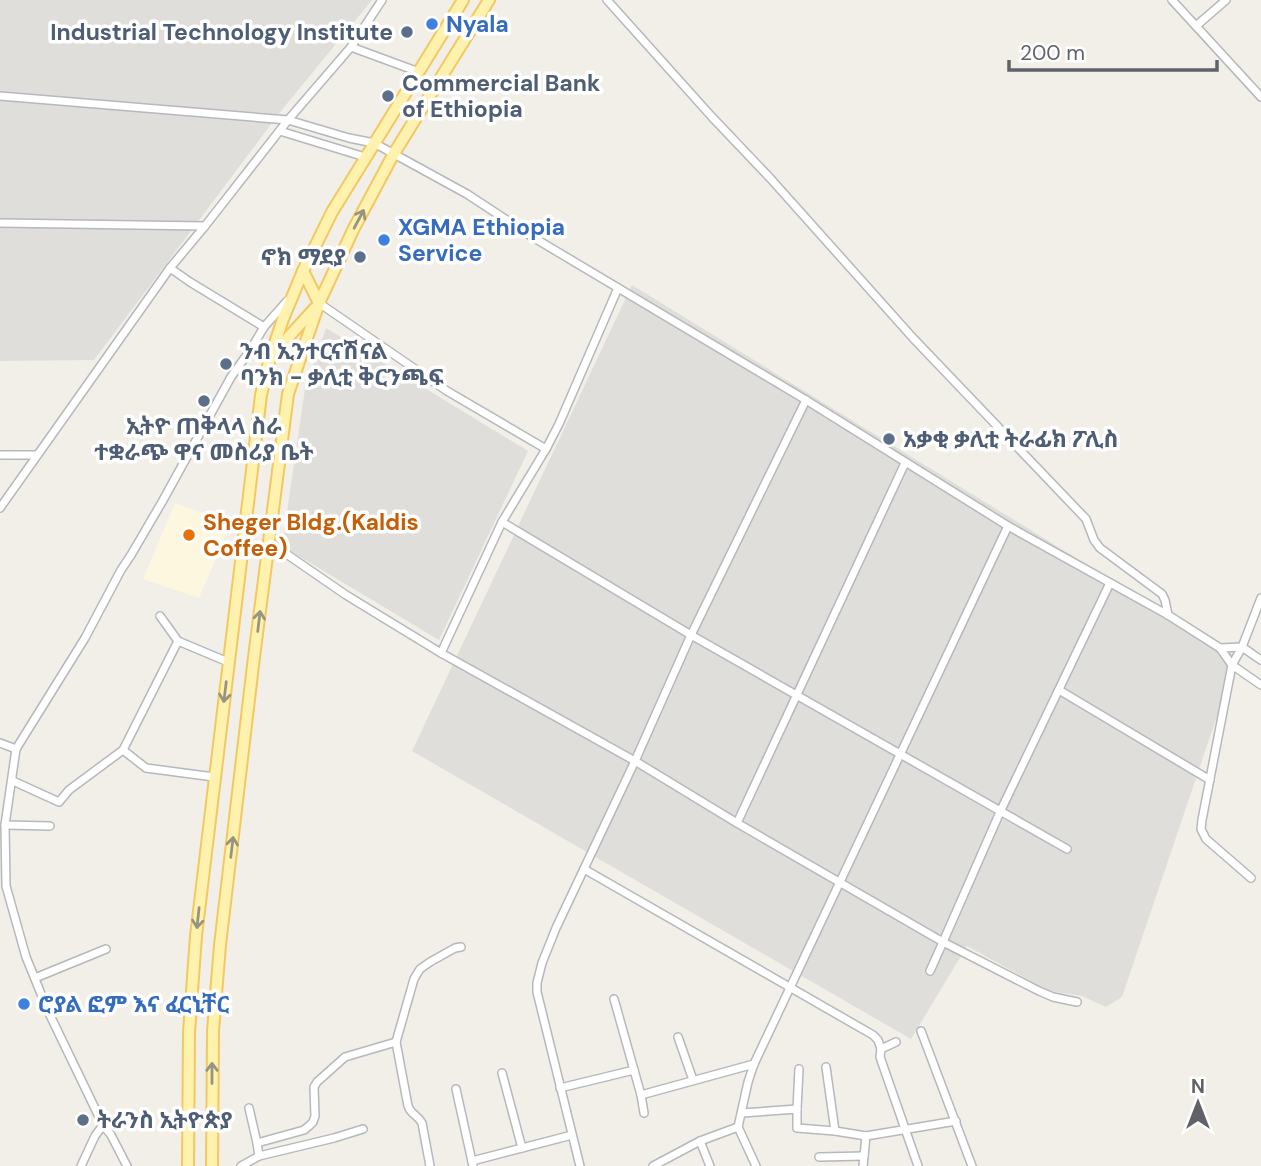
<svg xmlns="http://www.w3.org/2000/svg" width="1261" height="1166" viewBox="0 0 1261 1166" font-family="'DM Sans','Noto Sans Ethiopic',sans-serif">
	<rect width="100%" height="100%" fill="#f1efe8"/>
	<polygon fill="#fef7e0" points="175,503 231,523 199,598 143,579"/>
	<g fill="#e0deda">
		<polygon points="0,0 372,0 281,111 94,360 0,361"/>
		<polygon points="632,285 1237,657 1122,997 1106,1007 1082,996 1049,991 967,946 911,1039 412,751"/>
		<polygon points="326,328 528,451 439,640 282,546 305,389"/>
	</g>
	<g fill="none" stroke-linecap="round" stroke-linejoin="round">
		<g stroke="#b5b8bc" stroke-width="10">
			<g id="street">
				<polyline points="607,0 712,117 770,178 913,338 1086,519 1094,540 1100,548 1162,594 1165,600 1168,615"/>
				<polyline points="1172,0 1261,97"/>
				<polyline points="1196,26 1226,0"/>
				<polyline points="351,47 419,72"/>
				<polyline points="0,96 288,120 349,138 374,143 467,194 531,236 806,400 1008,526 1168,615 1220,648 1232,665 1261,685"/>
				<polyline points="280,131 365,157"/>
				<polyline points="0,223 205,226"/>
				<polyline points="170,268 190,282 264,327"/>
				<polyline points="319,303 447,391 546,449"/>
				<polyline points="0,455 36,455"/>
				<polyline points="0,508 170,268 205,226 288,120 351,47 382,0"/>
				<polyline points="502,522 691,635 1067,849"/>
				<polyline points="269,542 346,595 441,653 635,761 737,823 943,942 1000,812 1110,583"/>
				<polyline points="160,616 178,641"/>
				<polyline points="1220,648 1242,647 1261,660"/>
				<polyline points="441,653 502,522 546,449 559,424 618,288"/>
				<polyline points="1059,690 1210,780"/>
				<polyline points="0,743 16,749"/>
				<polyline points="123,750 146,768 214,777"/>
				<polyline points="13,781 59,802 69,790 123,750 178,641 228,662"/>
				<polyline points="737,823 905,463"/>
				<polyline points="5,825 50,826"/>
				<polyline points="584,869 873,1035 878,1040 881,1049"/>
				<polyline points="1251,878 1206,839 1201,829 1202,820 1232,665 1242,647 1261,598"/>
				<polyline points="930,971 943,942 1039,991 1053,997 1077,1002"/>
				<polyline points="35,978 106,949"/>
				<polyline points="614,999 634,1070"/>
				<polyline points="921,1031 972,1166"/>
				<polyline points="678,1037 693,1080"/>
				<polyline points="896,1042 881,1049 880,1057 918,1166"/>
				<polyline points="826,1067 835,1131"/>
				<polyline points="502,1073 522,1148"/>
				<polyline points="560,1088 634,1070 641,1095 754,1064"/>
				<polyline points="456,1089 473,1166"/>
				<polyline points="641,1095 644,1113"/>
				<polyline points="249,1108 257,1143"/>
				<polyline points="797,1109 799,1069"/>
				<polyline points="742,1113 797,1109 797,1128 835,1131 866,1136"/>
				<polyline points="700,1141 710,1166"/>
				<polyline points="259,1156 257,1143 304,1130 309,1126 313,1122 315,1116 314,1087 317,1082 345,1057 396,1042"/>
				<polyline points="819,1157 864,1156"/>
				<polyline points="472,1161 572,1135"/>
				<polyline points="81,1166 95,1136 103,1125"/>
				<polyline points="127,1166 111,1135 103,1125 48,1011 26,957 6,886 5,825 16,749 85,638 121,570 131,555 162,502 231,377 251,349 264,327 287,301"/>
				<polyline points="241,1166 259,1156 334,1138 363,1129"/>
				<path d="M 430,1166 L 422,1123 C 418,1115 411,1115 408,1106 L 396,1042 L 414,979 L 420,969 L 430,962 L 455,948 L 461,947"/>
				<polyline points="580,1166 537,992 537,983 542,963 556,928 635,761 691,635 806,400"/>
				<polyline points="653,1166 700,1141 738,1127"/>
				<polyline points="756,1166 738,1127 748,1082 754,1064 1008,526"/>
				<polyline points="863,1166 866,1136 956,1121"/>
			</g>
		</g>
		<g stroke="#f2c960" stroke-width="14">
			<g id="primary">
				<polyline points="303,271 319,303"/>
				<polyline points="274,353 315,308"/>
				<polyline points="188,1166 189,1032 196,936 261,395 270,358 283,319 303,271 332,212 463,0"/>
				<polyline points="212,1166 213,1031 220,945 254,657 288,394 319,303 354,228 393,155 489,0"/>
			</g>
		</g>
		<use href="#street" stroke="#fff" stroke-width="7"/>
		<use href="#primary" stroke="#fff2af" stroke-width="10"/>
	</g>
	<defs><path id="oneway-shaft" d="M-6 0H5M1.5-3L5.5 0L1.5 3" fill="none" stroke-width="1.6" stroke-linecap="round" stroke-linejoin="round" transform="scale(1.75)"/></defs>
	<g stroke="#979581">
		<use href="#oneway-shaft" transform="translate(359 219) rotate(-62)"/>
		<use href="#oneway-shaft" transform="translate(259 621) rotate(-83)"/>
		<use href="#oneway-shaft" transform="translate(225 692) rotate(97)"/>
		<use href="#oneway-shaft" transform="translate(232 847) rotate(-83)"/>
		<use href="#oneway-shaft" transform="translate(198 918) rotate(96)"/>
		<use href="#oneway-shaft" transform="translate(212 1073) rotate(-90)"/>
	</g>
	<g fill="#3f7fe0" stroke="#fff" stroke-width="2.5">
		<circle cx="432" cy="24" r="7"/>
		<circle cx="384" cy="240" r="7"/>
		<circle cx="24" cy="1004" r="7"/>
	</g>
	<g fill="#5c6f8a" stroke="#fff" stroke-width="2.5">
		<circle cx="407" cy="32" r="7"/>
		<circle cx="388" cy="96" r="7"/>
		<circle cx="360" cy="257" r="7"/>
		<circle cx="226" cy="364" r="7"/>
		<circle cx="204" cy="401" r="7"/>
		<circle cx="889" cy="439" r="7"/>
		<circle cx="83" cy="1120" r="7"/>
	</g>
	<circle fill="#e8710a" stroke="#fff" stroke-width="2.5" cx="189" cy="535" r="7"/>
	<g text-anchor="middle" stroke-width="7" stroke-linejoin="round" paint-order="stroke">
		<g font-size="23" font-weight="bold" fill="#366cbe" stroke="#fff" text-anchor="start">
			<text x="446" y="32">Nyala</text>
			<text x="398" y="235">XGMA Ethiopia<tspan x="398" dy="26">Service</tspan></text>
			<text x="38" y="1012">ሮያል ፎም እና ፈርኒቸር</text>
		</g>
		<g font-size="23" font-weight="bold" fill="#4e5e75" stroke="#fff" text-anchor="start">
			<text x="393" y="40" text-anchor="end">Industrial Technology Institute</text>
			<text x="402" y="91">Commercial Bank<tspan x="402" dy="26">of Ethiopia</tspan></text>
			<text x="346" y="265" text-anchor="end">ኖክ ማደያ</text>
			<text x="240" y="359">ንብ ኢንተርናሽናል<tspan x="240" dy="26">ባንክ - ቃሊቲ ቅርንጫፍ</tspan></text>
			<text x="204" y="434" text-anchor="middle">ኢትዮ ጠቅላላ ስራ<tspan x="204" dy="26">ተቋራጭ ዋና መስሪያ ቤት</tspan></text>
			<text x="903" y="447">አቃቂ ቃሊቲ ትራፊክ ፖሊስ</text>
			<text x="97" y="1128">ትራንስ ኢትዮጵያ</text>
		</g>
		<g font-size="23" font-weight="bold" fill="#c56008" stroke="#fff" text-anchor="start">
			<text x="203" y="530">Sheger Bldg.(Kaldis<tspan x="203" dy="26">Coffee)</tspan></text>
		</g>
	</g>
	<g transform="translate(1198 1103)" stroke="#ffffff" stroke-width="5" paint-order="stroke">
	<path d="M0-5L12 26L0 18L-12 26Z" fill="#5f6368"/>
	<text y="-10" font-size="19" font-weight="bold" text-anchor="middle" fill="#5f6368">N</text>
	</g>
	<path d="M1009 60v10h208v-10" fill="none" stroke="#5f6368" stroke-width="3.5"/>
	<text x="1020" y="60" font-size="21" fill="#5f6368" stroke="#ffffff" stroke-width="5" paint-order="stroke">200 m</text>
</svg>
